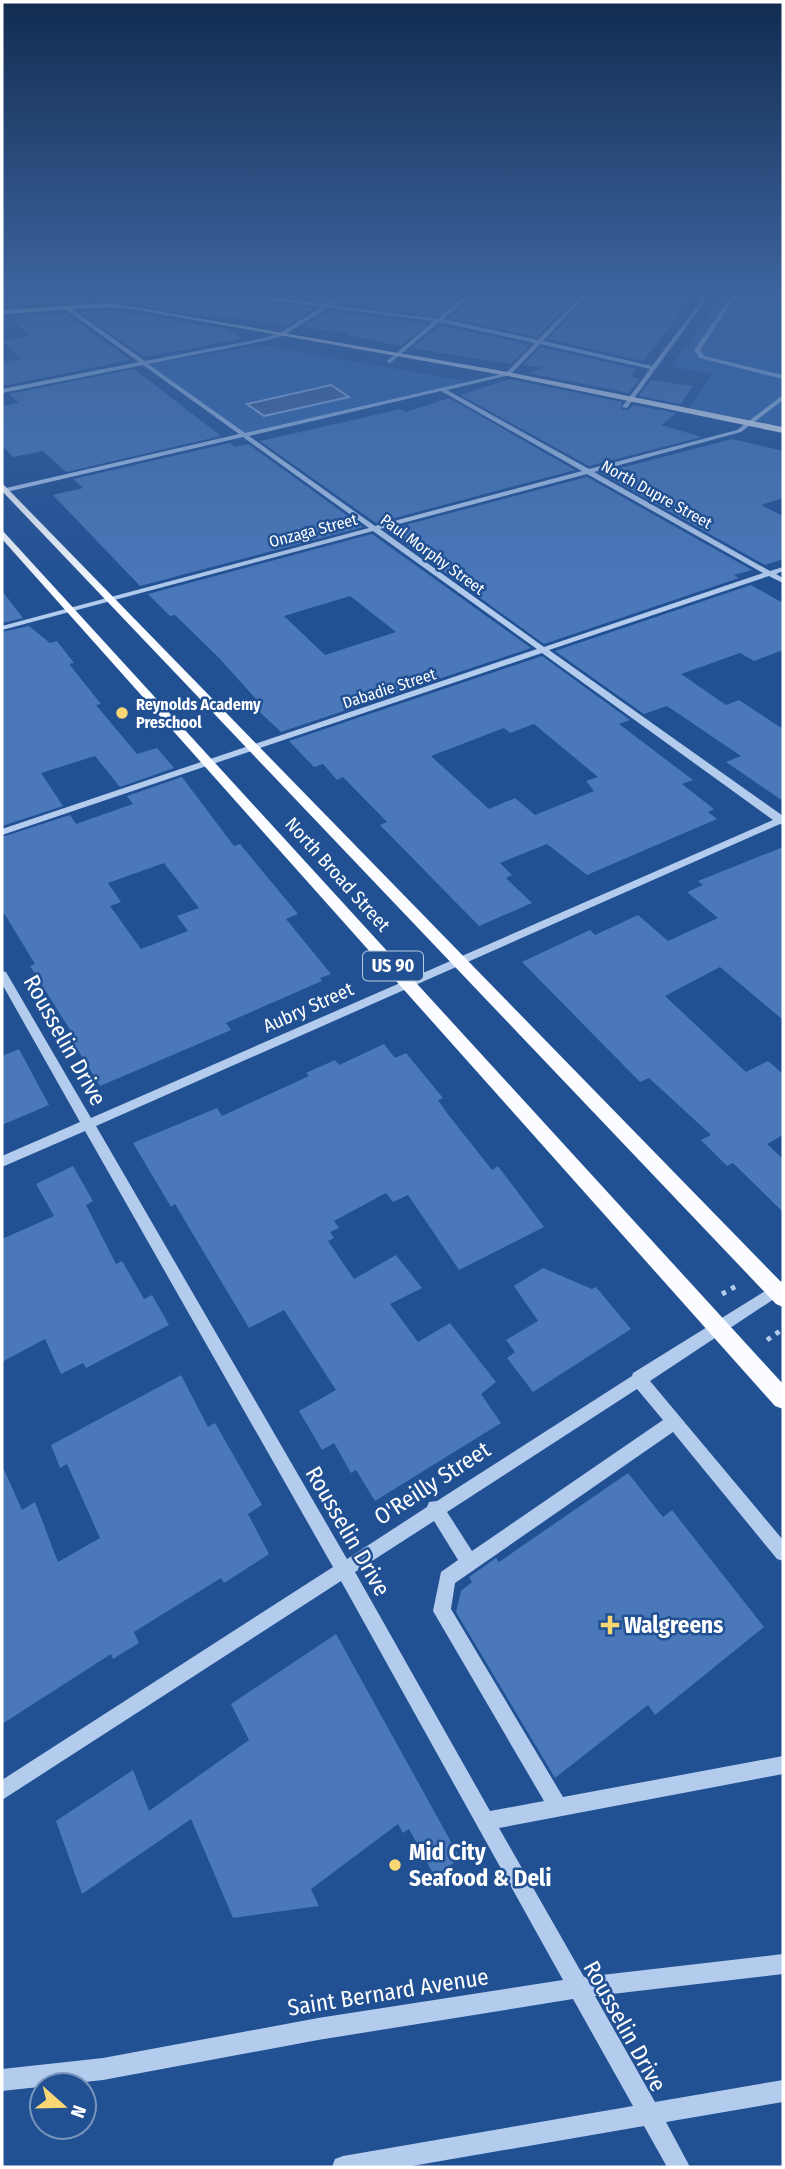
<svg xmlns="http://www.w3.org/2000/svg" width="785" height="2169" viewBox="0 0 785 2169" font-family="'Fira Sans Condensed',sans-serif">
	<rect width="100%" height="100%" fill="#215093"/>
	<g fill="#3569b0">
		<polygon points="724,293 783,293 783,426 690,408 712,373 671,367"/>
		<polygon points="261,345 465,381 443,390 246,436 144,365"/>
	</g>
	<polygon fill="#436394" stroke="#a7c6ee" stroke-width="2" points="331,385 349,397 264,416 247,404"/>
	<g fill="#4a78b9" fill-rule="evenodd">
		<polygon points="2,293 241,293 242,299 314,309 288,325 208,315 213,318 110,300 12,307 2,299"/>
		<polygon points="262,293 340,293 325,301"/>
		<polygon points="352,293 464,293 436,316 339,303"/>
		<polygon points="476,293 580,293 537,337 449,318"/>
		<polygon points="591,293 696,293 643,361 548,339"/>
		<polygon points="110,310 227,329 242,339 144,357 80,312"/>
		<polygon points="329,311 428,323 401,346 347,335 349,333 303,327"/>
		<polygon points="65,313 131,360 2,386 2,362 21,359 3,341 30,336 12,320 25,317 23,315"/>
		<polygon points="440,325 530,345 511,364 412,348"/>
		<polygon points="541,347 637,369 630,377 640,379 629,393 528,373 544,368 523,365"/>
		<polygon points="134,369 221,436 66,472 43,451 13,457 2,445 2,406 19,403 9,394"/>
		<polygon points="510,379 622,402 621,410 629,410 633,405 676,413 661,425 702,437 589,466 460,395"/>
		<polygon points="651,380 693,386 681,404 639,396"/>
		<polygon points="449,398 575,470 376,523 260,441 401,409 406,412"/>
		<polygon points="732,439 783,451 783,498 761,505 783,516 783,559 765,565 601,473"/>
		<polygon points="230,443 235,447 248,444 363,527 140,586 53,495 83,488 73,479"/>
		<polygon points="587,477 752,570 734,575 739,578 544,644 386,530"/>
		<path d="M 372,534 L 531,648 L 281,732 L 248,701 L 256,699 L 220,659 L 175,615 L 170,616 L 148,594 ZM 350,596 L 396,632 L 325,655 L 284,616 Z"/>
		<polygon points="751,585 783,603 783,650 754,661 740,653 681,674 726,705 739,700 783,729 783,801 726,762 741,756 667,706 644,714 555,651"/>
		<polygon points="2,591 23,618 2,623"/>
		<polygon points="29,626 50,643 57,641 74,663 69,664 101,704 96,705 137,754 157,748 174,768 120,787 95,756 41,773 63,806 2,826 2,632"/>
		<path d="M 542,656 L 630,720 L 619,724 L 693,780 L 682,784 L 714,809 L 708,812 L 717,819 L 587,875 L 547,844 L 500,863 L 512,875 L 506,878 L 532,903 L 479,926 L 380,825 L 387,822 L 343,777 L 337,780 L 323,764 L 314,767 L 289,741 ZM 534,724 L 598,777 L 586,781 L 594,791 L 535,815 L 515,798 L 489,809 L 431,756 L 504,728 L 510,733 Z"/>
		<path d="M 182,777 L 234,846 L 240,844 L 298,914 L 286,919 L 331,974 L 320,978 L 322,981 L 226,1023 L 231,1030 L 100,1086 L 68,1034 L 72,1033 L 30,966 L 35,964 L 2,910 L 2,837 L 70,815 L 76,824 L 133,804 L 127,796 ZM 164,863 L 199,908 L 177,916 L 188,931 L 141,949 L 110,906 L 121,902 L 108,883 Z"/>
		<polygon points="783,847 783,1020 720,967 665,996 746,1072 768,1061 783,1074 783,1135 767,1144 783,1159 783,1212 733,1163 727,1166 701,1140 711,1135 649,1078 640,1082 522,962 590,930 595,935 638,915 668,941 718,918 687,892 703,885 698,881"/>
		<polygon points="384,1044 395,1058 406,1053 443,1098 438,1100 447,1113 492,1170 498,1166 544,1227 459,1270 408,1195 393,1202 386,1193 334,1221 339,1228 330,1232 334,1238 328,1241 354,1279 396,1255 422,1288 390,1304 418,1342 450,1323 496,1382 481,1394 501,1423 375,1501 356,1470 351,1473 334,1443 322,1450 299,1411 336,1390 284,1310 249,1328 175,1204 171,1207 133,1143 217,1108 222,1116 309,1076 306,1073 335,1060 339,1065"/>
		<polygon points="19,1049 49,1105 2,1125 2,1056"/>
		<polygon points="73,1166 93,1201 86,1205 116,1264 122,1261 144,1299 152,1295 169,1325 86,1368 83,1363 61,1374 45,1339 2,1362 2,1239 54,1216 36,1184"/>
		<polygon points="543,1268 592,1289 596,1287 631,1329 533,1392 507,1358 515,1352 506,1340 538,1321 514,1286"/>
		<polygon points="181,1375 208,1427 215,1423 262,1505 248,1514 269,1554 224,1583 221,1578 134,1632 139,1643 113,1659 111,1654 2,1724 2,1465 22,1510 35,1502 58,1562 100,1538 67,1464 60,1468 51,1445"/>
		<polygon points="628,1473 663,1517 672,1510 764,1627 655,1715 648,1705 555,1778 456,1612 461,1591 472,1582 469,1577 496,1558 499,1562"/>
		<polygon points="336,1634 460,1858 435,1877 409,1829 403,1833 398,1824 311,1889 319,1906 233,1918 191,1819 82,1894 56,1821 133,1770 149,1811 249,1740 231,1704"/>
	</g>
	<g fill="none" stroke-linecap="round" stroke-linejoin="round">
		<g stroke="#b3cced" stroke-width="5" stroke-dasharray="4.5 6" stroke-linecap="butt">
			<polyline points="722,1294 740,1284"/>
			<polyline points="767,1340 783,1329"/>
		</g>
		<g fill="#b3cced" fill-rule="evenodd">
			<path d="M 244,293 L 326,304 L 345,293 L 350,293 L 332,305 L 437,319 L 468,293 L 473,293 L 443,319 L 538,340 L 583,293 L 588,293 L 543,341 L 652,366 L 707,293 L 711,293 L 627,408 L 622,407 L 650,369 L 540,344 L 510,375 L 447,390 L 589,469 L 737,430 L 783,395 L 783,400 L 741,432 L 594,472 L 770,571 L 783,567 L 783,571 L 776,574 L 783,578 L 783,583 L 769,576 L 549,650 L 783,816 L 783,825 L 780,824 L 96,1126 L 347,1559 L 427,1507 L 429,1502 L 437,1501 L 632,1376 L 633,1373 L 783,1280 L 783,1293 L 650,1381 L 783,1540 L 783,1561 L 777,1559 L 673,1432 L 455,1583 L 451,1609 L 563,1797 L 783,1756 L 783,1774 L 499,1828 L 584,1977 L 783,1954 L 783,1974 L 595,1996 L 655,2102 L 783,2080 L 783,2102 L 666,2122 L 690,2167 L 667,2167 L 644,2126 L 406,2167 L 332,2167 L 335,2159 L 343,2156 L 633,2106 L 573,1999 L 318,2040 L 103,2080 L 2,2091 L 2,2069 L 103,2058 L 318,2018 L 563,1980 L 341,1581 L 2,1800 L 2,1780 L 333,1567 L 85,1131 L 2,1167 L 2,1156 L 80,1122 L 2,984 L 2,971 L 6,972 L 91,1118 L 773,820 L 542,653 L 2,835 L 2,829 L 537,649 L 373,531 L 2,630 L 2,626 L 369,528 L 243,437 L 2,493 L 2,489 L 239,434 L 143,365 L 2,393 L 2,389 L 139,362 L 65,309 L 65,307 L 69,307 L 145,361 L 265,338 L 280,333 L 322,307 L 242,296 ZM 328,308 L 434,321 L 387,361 L 389,364 L 439,322 L 535,343 L 506,373 L 245,433 L 148,364 L 268,340 L 284,335 ZM 441,391 L 582,471 L 375,526 L 249,436 ZM 587,474 L 763,573 L 544,647 L 380,529 ZM 637,1389 L 663,1420 L 472,1551 L 447,1512 ZM 434,1521 L 458,1560 L 441,1572 L 433,1611 L 544,1801 L 490,1811 L 355,1572 Z"/>
			<polygon points="734,293 738,293 700,350 704,356 783,375 783,379 700,358 694,350"/>
		</g>
		<g fill="#fafcff" fill-rule="evenodd">
			<polygon points="110,303 508,372 783,427 783,433 508,376 133,309 110,307 2,314 2,310"/>
			<polygon points="2,483 783,1284 783,1307 776,1304 2,491"/>
			<polygon points="2,530 783,1384 783,1409 775,1406 2,539"/>
		</g>
	</g>
	<linearGradient id="sky" x2="0" y2="1"><stop stop-color="#122c51"/><stop offset="0.49" stop-color="#3d649e"/><stop offset="1" stop-color="#3d649e" stop-opacity="0"/></linearGradient>
	<rect width="785" height="596" fill="url(#sky)"/>
	<g fill="#fad775" stroke="#215093" stroke-width="2.5">
		<circle cx="122" cy="713" r="7"/>
		<path d="M606.5 1614.5h7v7h7v7h-7v7h-7v-7h-7v-7h7z"/>
		<circle cx="395" cy="1865" r="7"/>
	</g>
	<g text-anchor="middle" stroke-width="5" stroke-linejoin="round" paint-order="stroke">
		<g font-size="16" fill="#fff" stroke="#215093">
			<text transform="translate(657 494) rotate(29)" y="6">North Dupre Street</text>
			<text transform="translate(313 530) rotate(-15)" y="6">Onzaga Street</text>
			<text transform="translate(433 554) rotate(36)" y="6">Paul Morphy Street</text>
			<text transform="translate(389 688) rotate(-18)" y="6">Dabadie Street</text>
		</g>
		<g font-size="16" font-weight="bold" fill="#fff" stroke="#215093" text-anchor="start">
			<text x="136" y="710">Reynolds Academy<tspan x="136" dy="18">Preschool</tspan></text>
		</g>
		<rect fill="#215093" stroke="#bccadf" stroke-width="2" x="363" y="951.5" width="60" height="29" rx="5"/>
		<g font-size="18" font-weight="bold" fill="#fff">
			<text x="393" y="972">US 90</text>
		</g>
		<g font-size="19" fill="#fff" stroke="#215093">
			<text transform="translate(338 874) rotate(48)" y="7">North Broad Street</text>
			<text transform="translate(308 1007) rotate(-24)" y="7">Aubry Street</text>
		</g>
		<g font-size="23" fill="#fff" stroke="#215093">
			<text transform="translate(65 1040) rotate(61)" y="8">Rousselin Drive</text>
			<text transform="translate(432 1483) rotate(-33)" y="8">O'Reilly Street</text>
			<text transform="translate(348 1531) rotate(60)" y="8">Rousselin Drive</text>
			<text transform="translate(388 1992) rotate(-9)" y="8">Saint Bernard Avenue</text>
			<text transform="translate(625 2026) rotate(61)" y="8">Rousselin Drive</text>
		</g>
		<g font-size="23" font-weight="bold" fill="#fff" stroke="#215093" text-anchor="start">
			<text x="624" y="1633">Walgreens</text>
			<text x="409" y="1860">Mid City<tspan x="409" dy="26">Seafood &amp; Deli</tspan></text>
		</g>
	</g>
	<rect width="785" height="2169" fill="none" stroke="#ffffff" stroke-width="7"/>
	<g transform="translate(63 2106) rotate(110)"><circle r="33" fill="#215093" stroke="#7a96be" stroke-width="2"/>
	<path d="M0-5L12 26L0 18L-12 26Z" fill="#fad775"/>
	<text y="-10" font-size="19" font-weight="bold" text-anchor="middle" fill="#ffffff">N</text>
	</g>
</svg>
